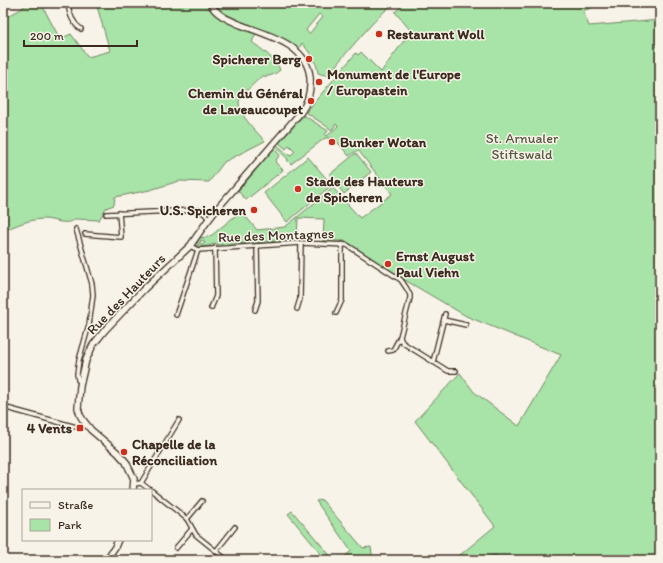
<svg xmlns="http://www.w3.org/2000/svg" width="663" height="563" viewBox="0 0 663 563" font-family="Itim,sans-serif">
	<rect width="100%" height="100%" fill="#f7f3e8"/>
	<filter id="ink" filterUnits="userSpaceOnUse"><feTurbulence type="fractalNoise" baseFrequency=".025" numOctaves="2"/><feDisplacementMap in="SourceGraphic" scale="8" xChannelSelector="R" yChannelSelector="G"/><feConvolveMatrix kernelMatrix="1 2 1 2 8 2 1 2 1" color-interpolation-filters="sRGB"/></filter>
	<g filter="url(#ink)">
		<g fill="#a8e3a8" stroke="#728663" fill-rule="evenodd">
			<path d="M 27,3 L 42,3 L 44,9 L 60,39 L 71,34 L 88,57 L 110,51 L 96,3 L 396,3 C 385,6 346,54 336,65 L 338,67 C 331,75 329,77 318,73 C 317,61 309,52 302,43 L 297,52 L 257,31 L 253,40 L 252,42 C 260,48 278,61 280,70 C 274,75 269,77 262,76 C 257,81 241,95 240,99 C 234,111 258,133 265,141 L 224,162 L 209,182 L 179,181 L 150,190 L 115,197 L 114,205 L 106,208 L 99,220 L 75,219 C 67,226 56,220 45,219 C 29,219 17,225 3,231 L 3,19 L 21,9 ZM 319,14 L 323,17 L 309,34 L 306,30 Z"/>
			<polygon points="396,3 603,3 583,11 589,26 660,20 660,560 454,560 495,526 415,421 460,373 474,392 519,426 561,355 466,316 398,276 345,241 323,241 324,219 298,218 297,240 217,245 216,243 209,246 196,247 197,245 205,243 203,240 200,241 201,242 195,244 198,238 207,237 212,235 241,211 257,230 285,227 333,188 360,218 392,194 358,150 349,156 334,138 325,138 291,164 287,160 288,159 275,147 277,145 290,156 295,151 289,145 286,149 279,143 303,116 305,116 328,131 325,135 327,136 338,126 336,124 332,130 307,113 306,112 356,53 358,55 361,52 381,72 411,31 395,12 403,5 400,3 398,5"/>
			<polygon points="274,149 280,155 276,160 277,161 275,162 283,170 246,200 238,191"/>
			<polygon points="356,153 371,172 344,194 329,175"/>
			<polygon points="308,157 332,185 287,222 264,193"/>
			<polygon points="322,500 363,548 371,547 373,560 341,560 351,551 316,501"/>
			<polygon points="292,511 334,560 326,560 288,514"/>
		</g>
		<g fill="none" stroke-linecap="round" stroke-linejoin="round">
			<polyline stroke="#60888d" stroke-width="1" points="479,560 483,558 495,555 505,560"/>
			<g stroke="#3b2a1e" stroke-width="6">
				<g id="street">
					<path d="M 68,3 C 69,13 72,23 81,29"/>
					<polyline points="106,214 199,210 205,214 209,219"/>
					<polyline points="76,229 92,284 93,295 89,325 79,360 77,374 78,380 81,382"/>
					<polyline points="85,234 121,237 119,213"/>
					<polyline points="190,246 198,250 301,243 347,245 401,280 407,289 410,295 410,298 400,337 401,340 403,343 448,371 456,371"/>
					<polyline points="211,308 216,296 215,248"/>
					<polyline points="297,309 300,299 301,243"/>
					<polyline points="255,310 258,301 257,246"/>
					<polyline points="336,313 342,300 342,244"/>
					<polyline points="176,315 198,250"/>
					<polyline points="444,320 466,325"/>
					<polyline points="388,351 393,350 400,337"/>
					<polyline points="433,362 445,314"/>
					<polyline points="3,407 80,428 86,425"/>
					<polyline points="3,415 6,408"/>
					<polyline points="141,483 150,490"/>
					<polyline points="134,484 141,483 179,420"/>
					<polyline points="151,490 187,519 196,535 227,560"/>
					<polyline points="187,519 202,501"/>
					<polyline points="176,548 192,529"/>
					<polyline points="216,551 235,527"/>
				</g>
			</g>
			<g stroke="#3b2a1e" stroke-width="8">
				<g id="secondary">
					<path d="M 133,490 L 134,479 L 126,462 L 118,453 L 91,430 L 83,420 L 80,415 L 78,408 L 80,386 L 86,360 L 93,345 L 105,330 L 145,288 L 190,246 L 206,223 L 216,210 L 301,112 C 309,101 311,90 310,77 C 307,44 267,35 241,25 C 229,20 216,15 210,3"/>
					<polyline points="106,560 115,547 118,540"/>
				</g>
			</g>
			<use href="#street" stroke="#f7f3e8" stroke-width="3.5"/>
			<use href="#secondary" stroke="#f7f3e8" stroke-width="5.5"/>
		</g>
	</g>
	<g fill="#c8321e" stroke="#f7f3e8" stroke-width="1.5">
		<circle cx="379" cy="34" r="4"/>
		<circle cx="309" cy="59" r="4"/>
		<circle cx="319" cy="82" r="4"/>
		<circle cx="311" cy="101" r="4"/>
		<circle cx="332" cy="142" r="4"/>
		<circle cx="298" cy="189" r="4"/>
		<circle cx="254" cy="210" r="4"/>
		<circle cx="388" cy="264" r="4"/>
		<rect x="76" y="424" width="8" height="8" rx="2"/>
		<circle cx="124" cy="452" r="4"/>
	</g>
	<g text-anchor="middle" stroke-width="3" stroke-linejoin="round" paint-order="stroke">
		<g font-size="14" font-weight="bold" fill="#3b2a1e" stroke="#f7f3e8" text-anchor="start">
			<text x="387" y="39">Restaurant Woll</text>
			<text x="301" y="64" text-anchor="end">Spicherer Berg</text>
			<text x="327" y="79">Monument de l'Europe<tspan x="327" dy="16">/ Europastein</tspan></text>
			<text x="303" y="98" text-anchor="end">Chemin du Général<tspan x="303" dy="16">de Laveaucoupet</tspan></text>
			<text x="340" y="147">Bunker Wotan</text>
			<text x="306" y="186">Stade des Hauteurs<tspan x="306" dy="16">de Spicheren</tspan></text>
			<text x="246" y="215" text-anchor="end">U.S. Spicheren</text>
			<text x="396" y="261">Ernst August<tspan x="396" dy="16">Paul Viehn</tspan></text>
			<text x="72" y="433" text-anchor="end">4 Vents</text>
			<text x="132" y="449">Chapelle de la<tspan x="132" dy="16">Réconciliation</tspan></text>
		</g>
		<g font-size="14" fill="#565840" stroke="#f7f3e8">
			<text x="522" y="143">St. Arnualer<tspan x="522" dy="16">Stiftswald</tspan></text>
		</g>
		<g font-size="14" fill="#3b2a1e" stroke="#f7f3e8">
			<text transform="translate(276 235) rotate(-2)" y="5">Rue des Montagnes</text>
			<text transform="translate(126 294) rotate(-46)" y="5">Rue des Hauteurs</text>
		</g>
	</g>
	<rect width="663" height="563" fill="none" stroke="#f7f3e8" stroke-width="16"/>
	<rect x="8" y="8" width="647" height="547" fill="none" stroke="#3b2a1e" stroke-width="1.5" filter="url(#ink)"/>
	<rect x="22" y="489" width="130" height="52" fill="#f7f3e8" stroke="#aca397"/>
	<rect x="30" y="502" width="20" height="6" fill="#f7f3e8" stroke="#aca397"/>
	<text x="58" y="509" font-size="12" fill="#3b2a1e">Straße</text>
	<rect x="30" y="519" width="20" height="12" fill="#a8e3a8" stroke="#aca397"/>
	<text x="58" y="529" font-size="12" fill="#3b2a1e">Park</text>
	<path d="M24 40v6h113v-6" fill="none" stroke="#3b2a1e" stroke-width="2"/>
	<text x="30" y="40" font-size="12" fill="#3b2a1e" stroke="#f7f3e8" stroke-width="3" paint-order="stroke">200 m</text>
</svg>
